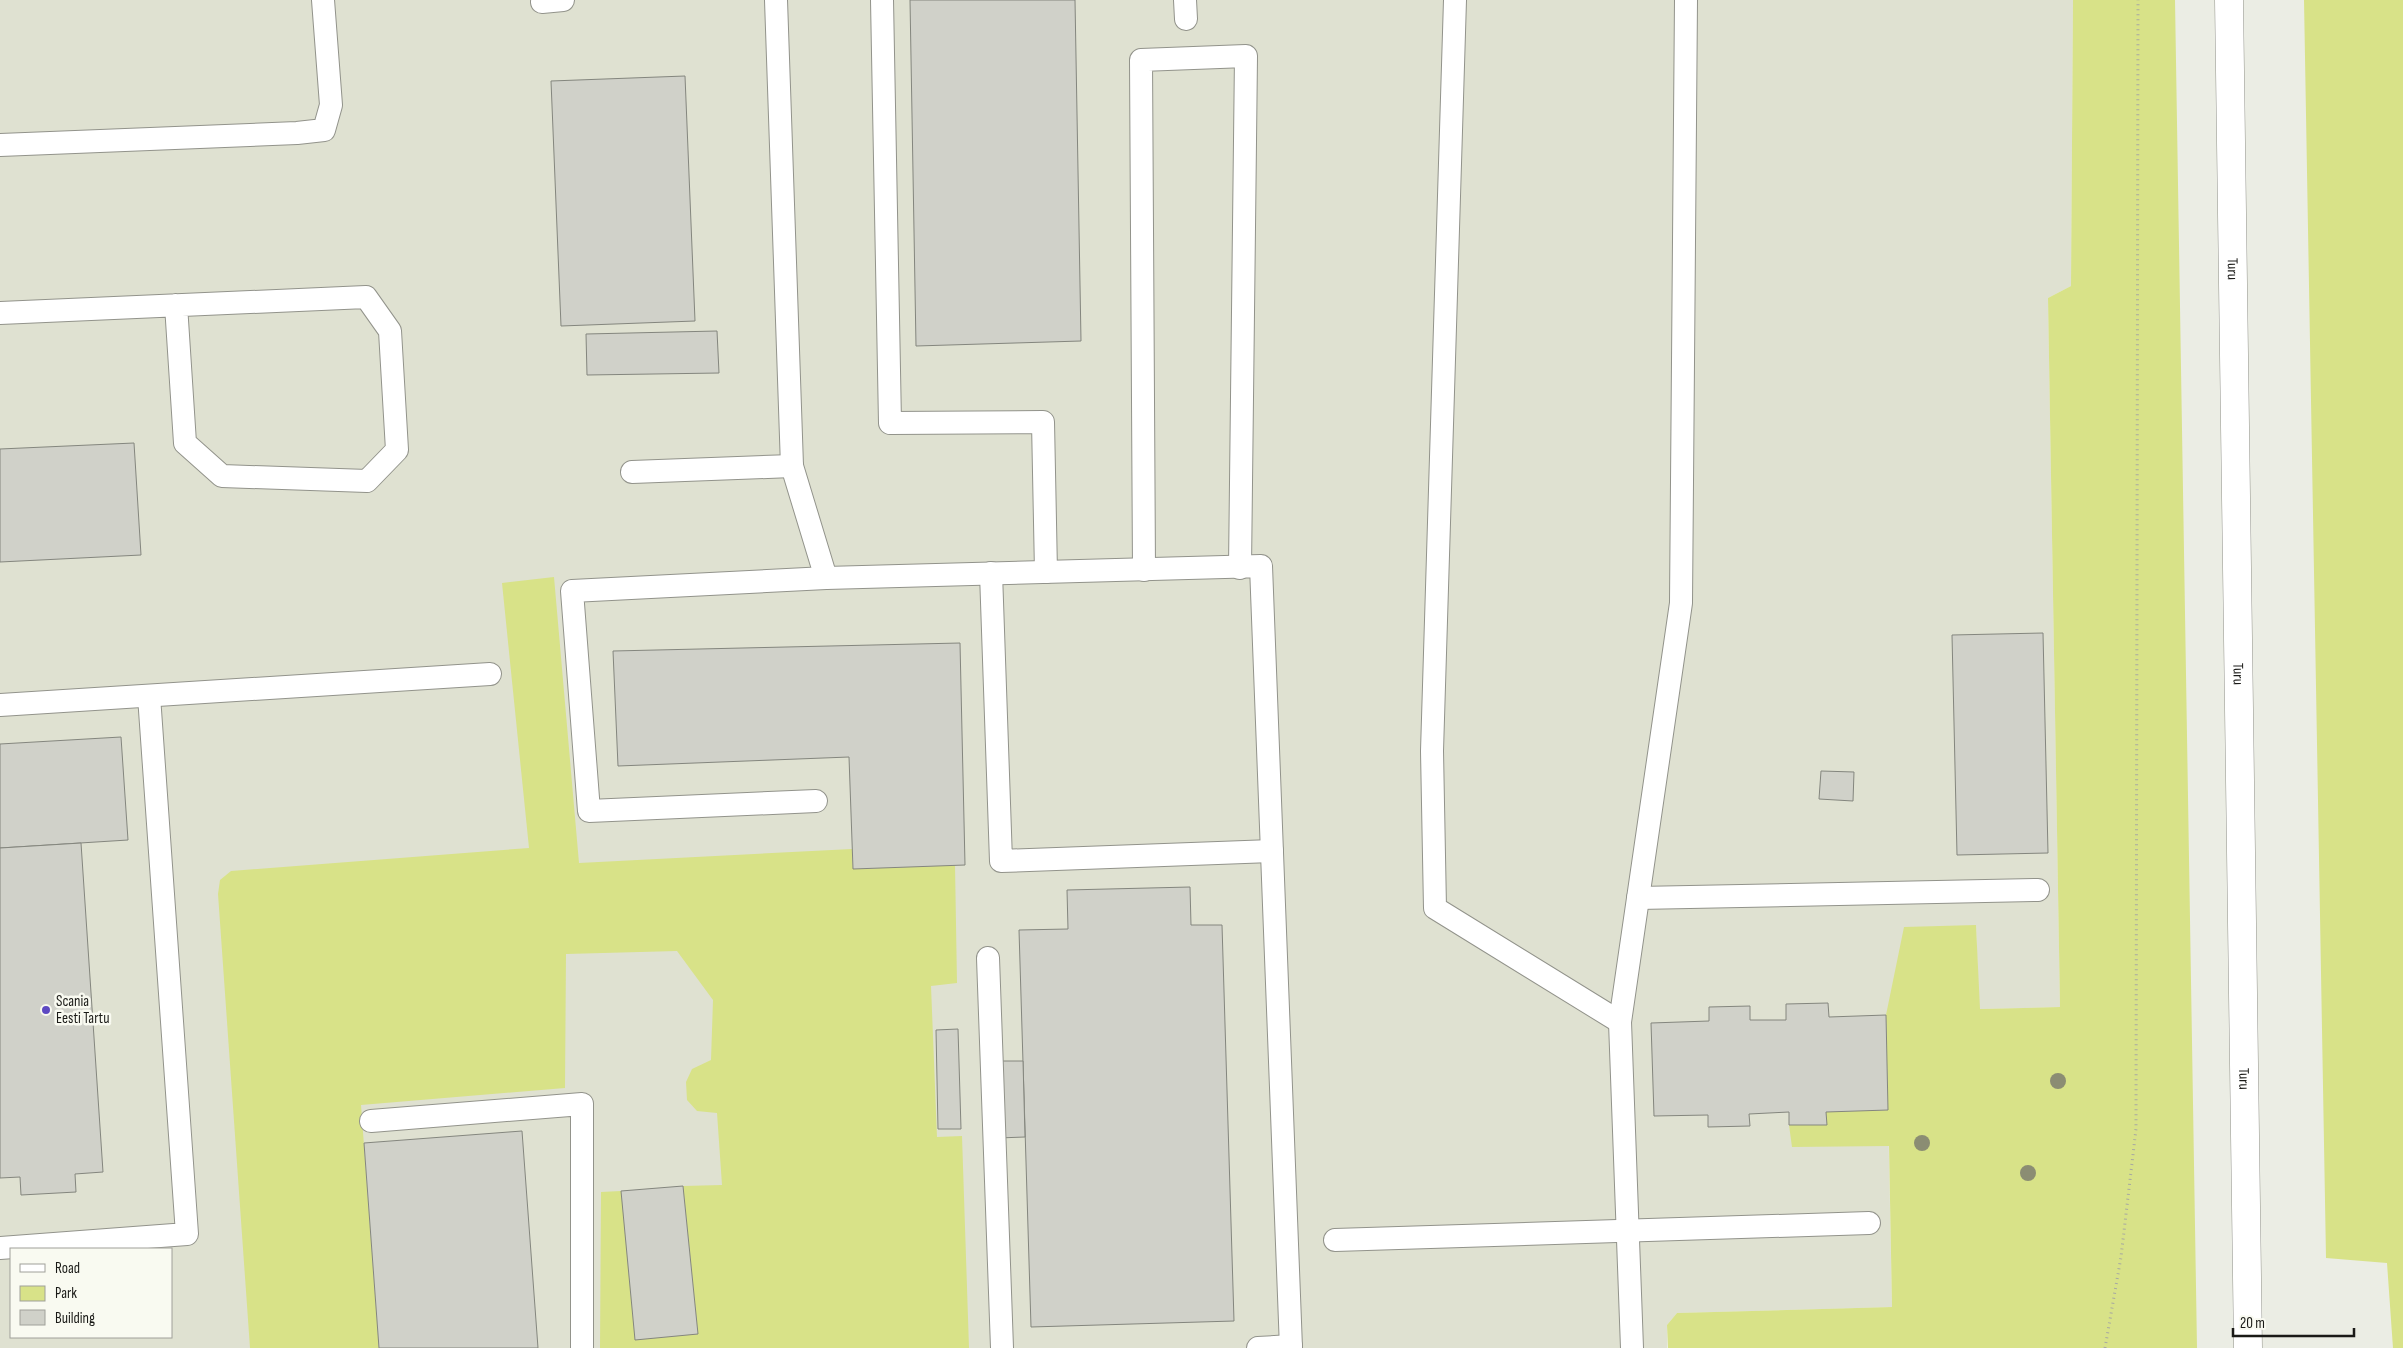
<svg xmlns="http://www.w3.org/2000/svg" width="2403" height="1348" viewBox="0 0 2403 1348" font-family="'Sofia Sans Condensed',sans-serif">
	<rect width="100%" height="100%" fill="#ebede4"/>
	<path fill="#dfe1d1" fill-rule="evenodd" d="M 0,0 L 2073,0 L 2071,286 L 2048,298 L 2060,1007 L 1979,1009 L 1976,925 L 1888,1110 L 1892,1307 L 1677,1313 L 1667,1325 L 1667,1348 L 0,1348 ZM 11,1249 L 171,1249 L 171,1337 L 11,1337 Z"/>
	<g fill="#d8e288">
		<polygon points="2073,0 2175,0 2197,1348 1668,1348 1667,1325 1677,1313 1892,1307 1889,1146 1792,1147 1789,1125 1826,1125 1826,1112 1888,1110 1886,1015 1904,927 1976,925 1980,1009 2060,1007 2048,298 2071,286"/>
		<polygon points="2304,0 2403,0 2403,1348 2393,1348 2387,1263 2326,1258"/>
		<polygon points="554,577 579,863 852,849 853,869 955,865 957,983 931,986 937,1137 962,1136 969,1348 600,1348 601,1192 621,1191 698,1334 683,1186 722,1185 717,1113 697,1111 687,1100 686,1082 692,1069 711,1060 713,1000 677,951 566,954 565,1088 361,1105 379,1348 250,1348 218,894 220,880 231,871 529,848 502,583"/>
	</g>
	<g fill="#d0d1c9" stroke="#84867e">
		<polygon points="910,0 1075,0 1081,341 916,346"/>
		<polygon points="685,76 695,321 561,326 551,81"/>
		<polygon points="717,331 719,373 587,375 586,334"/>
		<polygon points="134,443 141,555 0,562 0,449"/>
		<polygon points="2043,633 2048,853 1957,855 1952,635"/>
		<polygon points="960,643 965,865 853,869 849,757 618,766 613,651"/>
		<polygon points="121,737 128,840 0,848 0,744"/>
		<polygon points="1821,771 1854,772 1853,801 1819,799"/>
		<polygon points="81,843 103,1172 75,1174 76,1192 21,1195 20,1177 0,1178 0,848"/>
		<polygon points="1190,887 1191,925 1222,925 1234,1321 1031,1327 1019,930 1068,929 1067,890"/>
		<polygon points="1828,1003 1829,1017 1886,1015 1888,1110 1826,1112 1827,1125 1789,1125 1789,1112 1749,1114 1750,1126 1708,1127 1708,1115 1654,1116 1651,1023 1709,1021 1709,1007 1750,1006 1750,1020 1786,1020 1786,1004"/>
		<polygon points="958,1029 961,1129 938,1129 936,1030"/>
		<polygon points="996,1061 1023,1061 1025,1137 998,1138"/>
		<polygon points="522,1131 538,1348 379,1348 364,1143"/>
		<polygon points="683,1186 698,1334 635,1340 621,1191"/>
	</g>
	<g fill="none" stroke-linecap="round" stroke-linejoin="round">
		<g stroke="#92938b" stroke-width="24">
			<g id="lane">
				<polyline points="776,0 792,466 826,578 1261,566 1291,1348"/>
				<polyline points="882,0 890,423 1043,422 1046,572"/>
				<polyline points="1185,0 1186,19"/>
				<polyline points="1455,0 1432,751 1435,908 1620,1022"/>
				<polyline points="542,2 563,0"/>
				<polyline points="0,145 297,133 324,130 331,105 323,0"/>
				<polyline points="0,313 366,297 390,331 397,450 367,481 222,476 185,443 176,305"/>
				<polyline points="632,472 792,466"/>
				<polyline points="1144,570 1141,60 1246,56 1240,568"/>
				<polyline points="991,573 1001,861 1272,851"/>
				<polyline points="0,705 490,674"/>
				<polyline points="816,801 589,811 572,591 826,578"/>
				<polyline points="1638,898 2038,890"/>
				<polyline points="988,958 1002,1348"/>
				<polyline points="371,1121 582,1104 582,1348"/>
				<polyline points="1335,1240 1869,1223"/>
				<polyline points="0,1248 187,1234 149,696"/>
				<polyline points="1258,1348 1291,1346"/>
				<polyline points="1632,1348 1620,1022 1681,603 1686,0"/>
			</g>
		</g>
		<g stroke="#92938b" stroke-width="29">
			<g id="secondary">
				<path id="s1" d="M 2229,0 L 2248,1348"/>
			</g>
		</g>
		<polyline stroke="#a7a8a1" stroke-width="3" stroke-dasharray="1 4" stroke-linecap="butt" points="2105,1348 2121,1257 2136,1129 2138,0"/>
		<use href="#lane" stroke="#fff" stroke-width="22"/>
		<use href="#secondary" stroke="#fff" stroke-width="28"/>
	</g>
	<g fill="#8b8d73">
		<circle cx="2058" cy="1081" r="8"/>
		<circle cx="1922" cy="1143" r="8"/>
		<circle cx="2028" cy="1173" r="8"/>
	</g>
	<circle fill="#5d49c2" stroke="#f9faf1" stroke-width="2" cx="46" cy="1010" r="5"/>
	<g text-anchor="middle" stroke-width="5" stroke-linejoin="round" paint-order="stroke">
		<g font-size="15" fill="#1a1a17" stroke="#f9faf1">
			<text dy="5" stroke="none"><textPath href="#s1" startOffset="269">Turu</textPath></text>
			<text dy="5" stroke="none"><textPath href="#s1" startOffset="674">Turu</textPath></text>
			<text dy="5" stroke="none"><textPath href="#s1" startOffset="1079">Turu</textPath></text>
		</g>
		<g font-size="15" fill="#1a1a17" stroke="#f9faf1" text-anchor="start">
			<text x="56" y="1006">Scania<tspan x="56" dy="17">Eesti Tartu</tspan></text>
		</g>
	</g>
	<rect x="10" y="1248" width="162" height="90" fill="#f9faf1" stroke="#a0a09a"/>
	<rect x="20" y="1264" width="25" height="8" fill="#ffffff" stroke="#a0a09a"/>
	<text x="55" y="1273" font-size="15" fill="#1a1a17">Road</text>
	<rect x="20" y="1286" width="25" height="15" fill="#d8e288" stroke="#a0a09a"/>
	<text x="55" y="1298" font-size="15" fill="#1a1a17">Park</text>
	<rect x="20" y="1310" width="25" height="15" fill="#d0d1c9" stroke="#a0a09a"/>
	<text x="55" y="1323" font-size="15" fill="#1a1a17">Building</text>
	<path d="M2233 1328v8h121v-8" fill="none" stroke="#1a1a17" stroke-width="2.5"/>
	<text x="2240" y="1328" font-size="15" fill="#1a1a17" stroke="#f9faf1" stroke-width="4" paint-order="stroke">20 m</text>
</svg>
